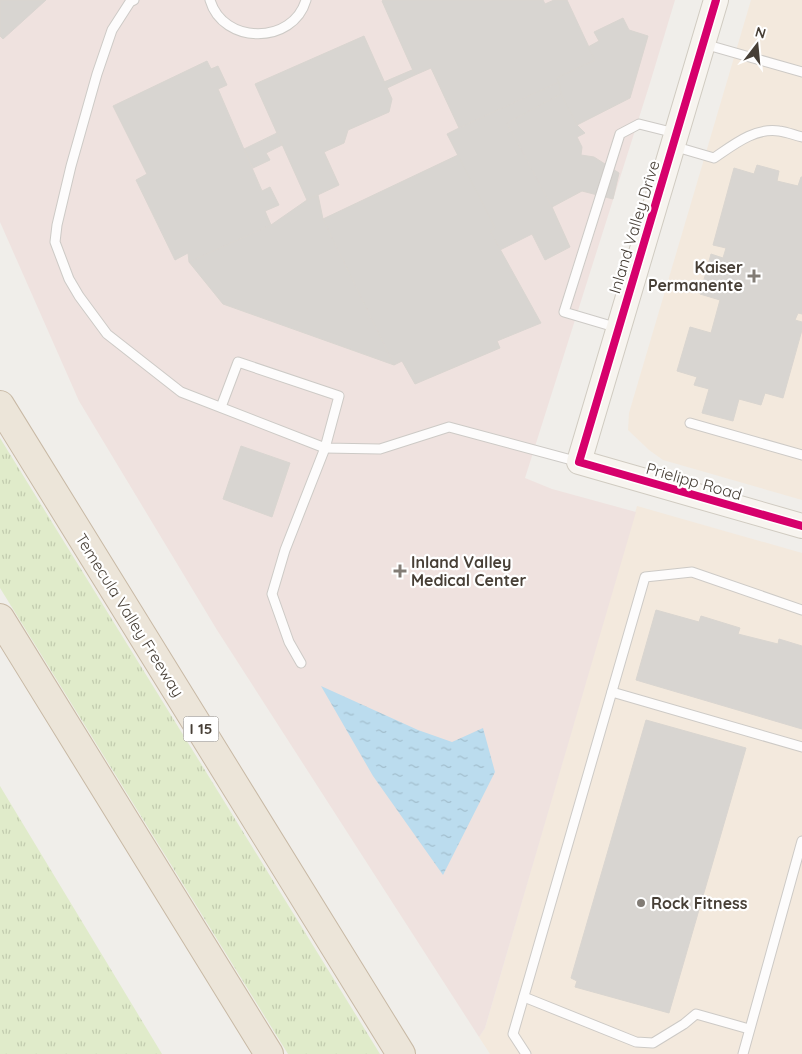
<svg xmlns="http://www.w3.org/2000/svg" width="802" height="1054" viewBox="0 0 802 1054" font-family="Quicksand,sans-serif">
	<defs>
		<pattern id="grass-tufts" width="24" height="20" patternUnits="userSpaceOnUse" patternTransform="scale(1.25)"><rect width="24" height="20" fill="#e0ebca"/><path d="M3 7l-1-3M5 7V3M7 7l1-3M15 17l-1-3M17 17v-4M19 17l1-3" fill="none" stroke="#c2cbae"/></pattern>
		<pattern id="water-ripples" width="26" height="14" patternUnits="userSpaceOnUse" patternTransform="scale(1.25)"><rect width="26" height="14" fill="#bbdcee"/><path d="M2 4q2-2 4 0t4 0M15 11q2-2 4 0t4 0" fill="none" stroke="#a2becd"/></pattern>
	</defs>
	<rect width="100%" height="100%" fill="#f0eeea"/>
	<g fill="#f3e9dd">
		<polygon points="751,0 802,0 802,500 663,460 649,450 628,430 629,413"/>
		<polygon points="637,506 802,553 802,1054 490,1054 479,1037 485,1028"/>
	</g>
	<polygon fill="#efe2df" points="0,0 675,0 650,83 525,478 552,489 636,512 485,1028 479,1037 217,630 79,401 0,222"/>
	<g fill="url(#grass-tufts)">
		<polygon points="0,438 380,1054 288,1054 0,588"/>
		<polygon points="0,786 162,1054 0,1054"/>
	</g>
	<polygon fill="url(#water-ripples)" points="321,686 418,730 452,742 483,728 495,772 443,875 373,776"/>
	<g fill="#d8d5d1" stroke="#d9d5d0">
		<polygon points="0,0 46,0 3,39 0,36"/>
		<polygon points="383,0 543,0 545,4 554,0 567,0 595,60 557,78 559,82 459,128 431,68 415,75 382,1"/>
		<polygon points="623,18 629,30 648,36 630,98 577,125 561,94 557,78 595,60 588,47 599,41 594,32"/>
		<polygon points="364,36 392,99 389,112 348,130 344,143 324,152 339,185 307,200 255,84"/>
		<polygon points="207,61 211,69 218,66 227,85 218,89 262,191 270,187 279,205 265,211 271,225 189,262 188,253 175,260 136,180 147,174 113,106"/>
		<polygon points="412,70 415,75 387,88 384,82"/>
		<polygon points="559,82 561,94 507,123 552,207 570,247 545,260 532,234 500,250 490,231 495,228 447,134 459,128"/>
		<polygon points="561,94 577,125 585,133 577,137 582,147 581,155 594,157 619,173 613,199 582,191 552,207 507,123"/>
		<polygon points="277,133 282,145 266,153 270,160 253,168 244,149"/>
		<polygon points="458,155 495,228 490,231 541,323 497,341 500,348 415,384 402,361 394,365 323,219"/>
		<polygon points="757,165 779,171 777,181 798,186 801,177 802,177 802,314 798,313 795,320 802,322 802,330 783,398 765,393 761,405 739,399 733,421 702,413 709,389 694,385 697,377 677,371 690,327 711,333 720,300 700,294 711,254 723,258 726,248 713,245 734,168 754,174"/>
		<polygon points="318,195 323,219 394,365 223,304 189,262 271,225 307,200"/>
		<polygon points="241,446 290,463 272,517 223,499"/>
		<polygon points="656,610 699,622 701,616 740,628 738,634 778,644 779,639 802,646 802,729 636,680"/>
		<polygon points="646,720 746,748 669,1013 575,987 577,981 571,978"/>
	</g>
	<g fill="none" stroke-linecap="round" stroke-linejoin="round">
		<g stroke="#cdcac6" stroke-width="11">
			<g id="lane">
				<polyline points="134,0 130,2 112,30 97,74 71,166 57,225 55,242 69,279 79,296 107,334 181,392 325,448 380,449 449,427 579,462"/>
				<path d="M 210,0 C 223,45 293,45 306,0"/>
				<polyline points="704,44 802,72"/>
				<path d="M 673,146 L 714,158 C 732,146 755,127 779,131 C 787,132 794,135 802,137"/>
				<polyline points="618,328 564,312 620,134 639,124 675,133"/>
				<polyline points="221,407 238,362 339,396 325,448 285,550 272,594 289,642 301,663"/>
				<polyline points="690,423 802,455"/>
				<polyline points="612,692 802,747"/>
				<polyline points="524,997 636,1042 653,1043 684,1024 696,1014 749,1029"/>
				<polyline points="526,1054 513,1034 645,577 692,572 802,610"/>
				<polyline points="743,1054 802,841"/>
			</g>
		</g>
		<g stroke="#d0cbc1" stroke-width="26">
			<polyline id="secondary" points="716,0 579,462 802,526"/>
		</g>
		<g stroke="#c8b9a5" stroke-width="30">
			<g id="highway">
				<polyline points="0,405 401,1054"/>
				<polyline points="0,618 269,1054"/>
			</g>
		</g>
		<use href="#lane" stroke="#fdfcfc" stroke-width="9"/>
		<use href="#secondary" stroke="#f7f4ef" stroke-width="24"/>
		<use href="#highway" stroke="#ece5d9" stroke-width="28"/>
		<g stroke="#fff" stroke-width="11">
			<polyline id="cycleway" points="716,0 579,462 802,526"/>
		</g>
		<use href="#cycleway" stroke="#d6006c" stroke-width="8"/>
	</g>
	<g fill="#827c75" stroke="#fff" stroke-width="2">
		<path d="M751.5 268.5h5v5h5v5h-5v5h-5v-5h-5v-5h5z"/>
		<path d="M397.5 563.5h5v5h5v5h-5v5h-5v-5h-5v-5h5z"/>
		<circle cx="641" cy="903" r="5"/>
	</g>
	<g text-anchor="middle" stroke-width="4.5" stroke-linejoin="round" paint-order="stroke">
		<rect fill="#fff" stroke="#7e7972" stroke-width="1" x="183.5" y="716.5" width="35" height="25" rx="4"/>
		<g font-size="15" font-weight="bold" fill="#473f36">
			<text x="201" y="734">I 15</text>
		</g>
		<g font-size="16" fill="#473f36" stroke="#fff">
			<text transform="translate(634 227) rotate(-73)" y="6">Inland Valley Drive</text>
			<text transform="translate(694 481) rotate(16)" y="6">Prielipp Road</text>
			<text transform="translate(130 615) rotate(58)" y="6">Temecula Valley Freeway</text>
		</g>
		<g font-size="16" font-weight="bold" fill="#473f36" stroke="#fff" text-anchor="start">
			<text x="743" y="273" text-anchor="end">Kaiser<tspan x="743" dy="18">Permanente</tspan></text>
			<text x="411" y="568">Inland Valley<tspan x="411" dy="18">Medical Center</tspan></text>
			<text x="651" y="909">Rock Fitness</text>
		</g>
	</g>
	<g transform="translate(757 45) rotate(16)" stroke="#ffffff" stroke-width="4" paint-order="stroke">
	<path d="M0-4L9 19L0 12L-9 19Z" fill="#473f36"/>
	<text y="-8" font-size="14" font-weight="bold" text-anchor="middle" fill="#473f36">N</text>
	</g>
</svg>
